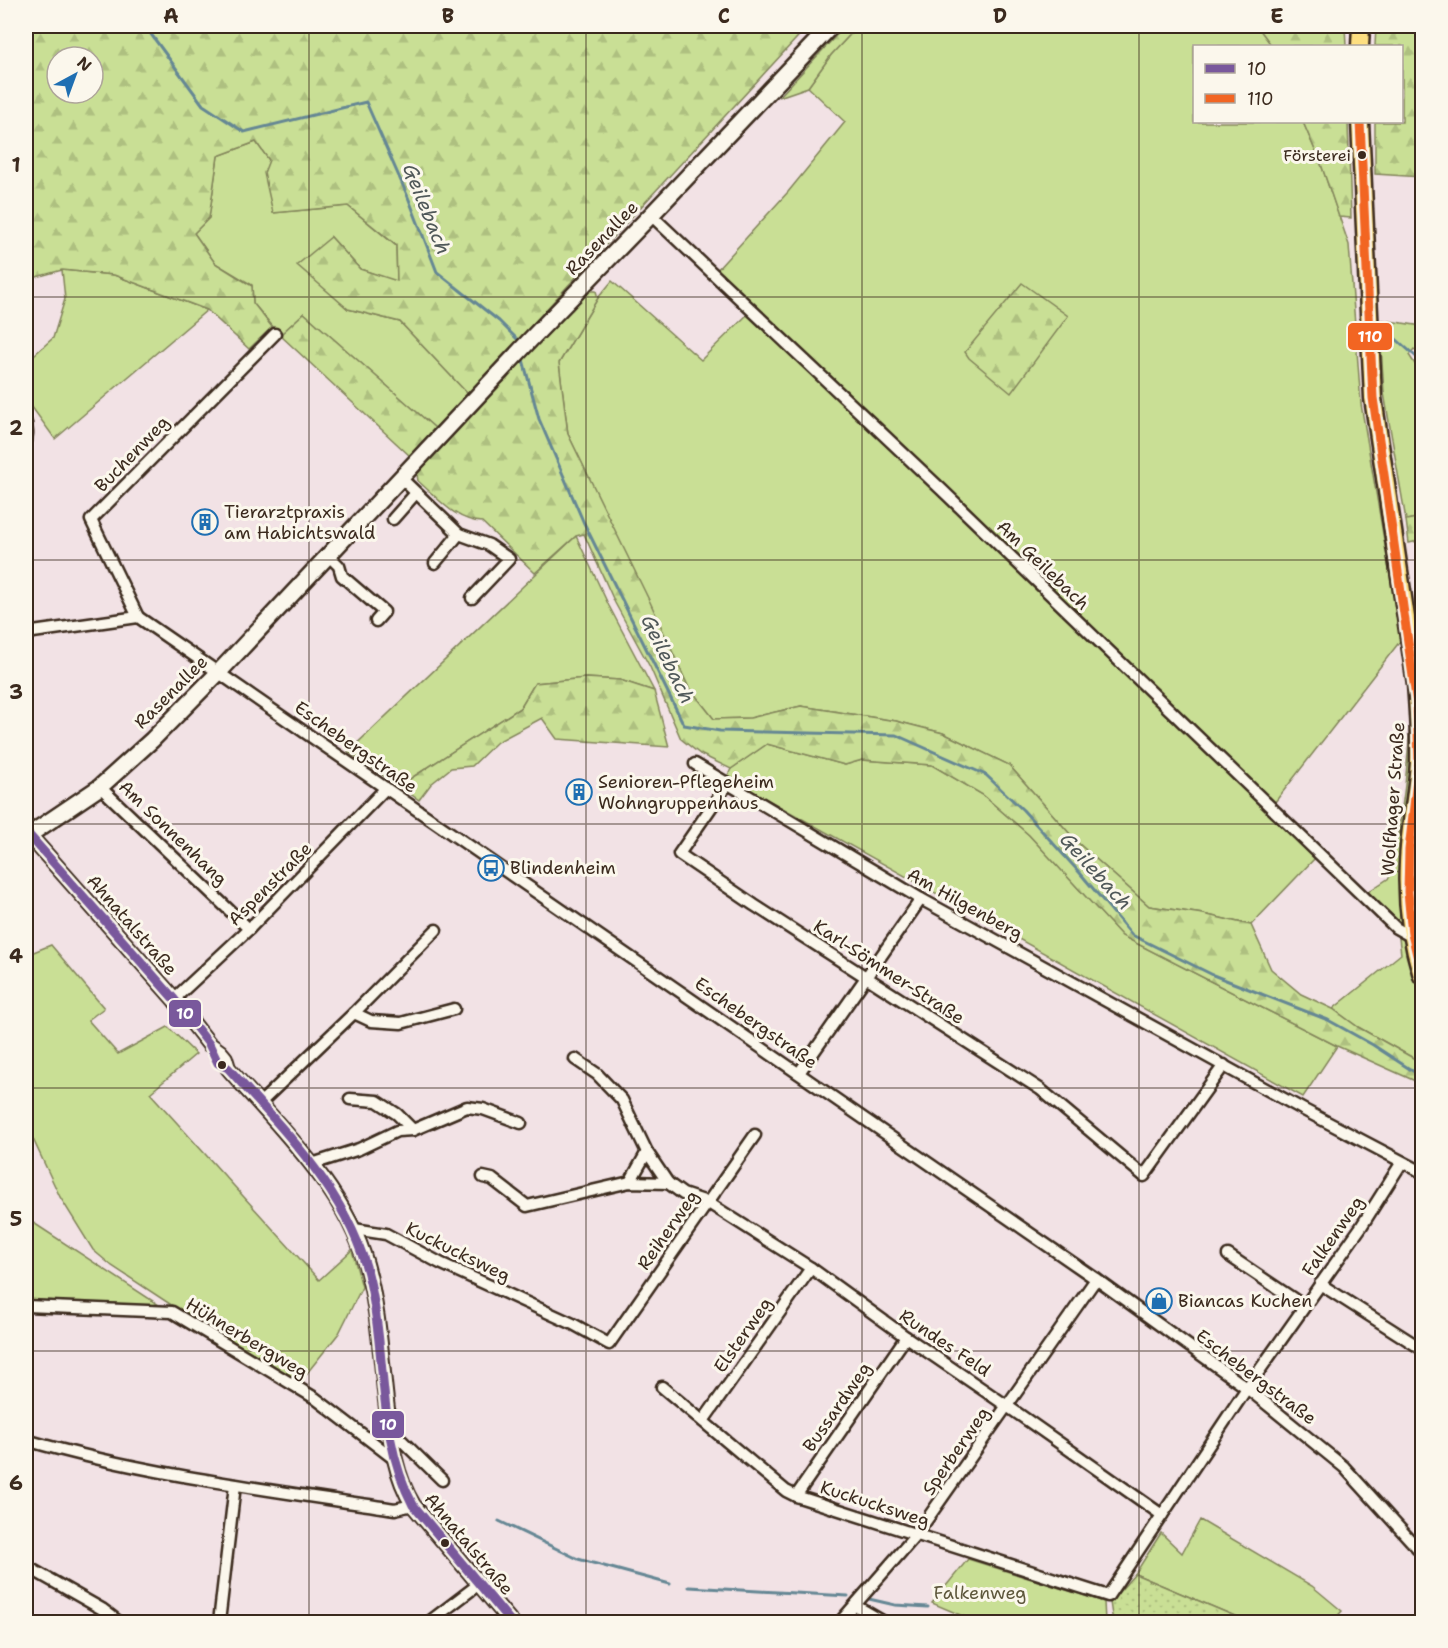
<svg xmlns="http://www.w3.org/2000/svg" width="1448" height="1648" viewBox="0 0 1448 1648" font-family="'Shantell Sans',sans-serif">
	<defs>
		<pattern id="forest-firs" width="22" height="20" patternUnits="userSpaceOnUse" patternTransform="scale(1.5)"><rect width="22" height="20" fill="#c9df95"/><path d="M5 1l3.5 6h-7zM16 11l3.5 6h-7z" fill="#aec080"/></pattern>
		<pattern id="park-dots" width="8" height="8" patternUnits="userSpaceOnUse" patternTransform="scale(1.5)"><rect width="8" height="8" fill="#c9df95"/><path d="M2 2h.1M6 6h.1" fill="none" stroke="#aec080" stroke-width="1.8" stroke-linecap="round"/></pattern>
	</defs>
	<rect width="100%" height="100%" fill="#f2e2e5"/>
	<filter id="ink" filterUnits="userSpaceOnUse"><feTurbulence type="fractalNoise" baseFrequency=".0167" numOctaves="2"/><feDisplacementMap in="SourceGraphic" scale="12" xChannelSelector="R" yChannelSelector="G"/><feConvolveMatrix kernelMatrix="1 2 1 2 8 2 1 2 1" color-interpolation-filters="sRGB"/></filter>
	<g filter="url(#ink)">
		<g fill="#c9df95" stroke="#82845a" stroke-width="1.5">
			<polygon points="858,26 1257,26 1271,44 1272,46 1194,46 1194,122 1303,122 1321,164 1349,245 1361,404 1401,640 1268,811 1316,857 1251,925 1203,914 1149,906 1078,843 1009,765 943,733 896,721 801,706 750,718 714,719 688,686 568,434 559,363 598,298 612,281 701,360 749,313 890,447 897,440 716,271 788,192 845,122 808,87 831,55"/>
			<polygon points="256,142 269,160 273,213 348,206 396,246 397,282 360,269 331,237 330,292 348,309 400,322 468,394 435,428 304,313 280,335 253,303 252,285 215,263 194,233 209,218 218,156"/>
			<polygon points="62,270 114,275 207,310 55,439 26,399 26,362 53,338 65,299"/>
			<polygon points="1382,320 1422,326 1422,355 1414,349 1409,355 1422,375 1422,517 1406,520 1384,393 1380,331"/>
			<polygon points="576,536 609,606 654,691 620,680 586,678 535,683 520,708 399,786 348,752"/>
			<path d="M 1410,719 L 1414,723 L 1403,920 L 1401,923 L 1394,919 L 1368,892 L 1389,878 C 1401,826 1408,773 1410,719 Z"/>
			<polygon points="767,744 845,765 862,760 932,765 983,795 1029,835 1122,936 1337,1046 1303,1097 727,777 731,769"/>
			<polygon points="1399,938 1402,938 1407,945 1418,987 1422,991 1422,1063 1358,1027 1333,1009 1401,954"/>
			<polygon points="51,945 104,1008 88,1020 118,1054 168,1027 196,1054 150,1093 319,1280 352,1250 362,1287 339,1333 299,1383 176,1308 112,1266 93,1250 60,1197 26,1124 26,955"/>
			<polygon points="26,1218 165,1309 26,1304"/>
			<polygon points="1200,1520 1312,1586 1342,1611 1332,1622 1249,1622 1135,1574 1161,1533 1182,1553"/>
			<polygon points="968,1559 1104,1602 1105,1622 977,1622 932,1603"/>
		</g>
		<g fill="url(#forest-firs)" stroke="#82845a" stroke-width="1.5" fill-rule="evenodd">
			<path d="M 26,26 L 808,26 L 468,394 L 400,322 L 348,309 L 297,265 L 331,237 L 360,269 L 397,281 L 396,245 L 348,206 L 273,213 L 264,173 L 269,160 L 256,142 L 218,156 L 209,218 L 194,233 L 215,263 L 252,286 L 253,303 L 272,327 L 249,349 L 207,310 L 114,275 L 62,270 L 33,278 L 26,283 ZM 57,57 L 93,57 L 93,93 L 57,93 Z"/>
			<polygon points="845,26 858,26 831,55 808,87 779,97"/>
			<polygon points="1257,26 1345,26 1346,46 1272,46"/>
			<polygon points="1376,26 1422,26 1422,177 1375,174 1375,122 1402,122 1402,46 1375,46"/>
			<polygon points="1303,122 1348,122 1351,218 1339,217 1321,164"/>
			<polygon points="1022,283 1068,316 1011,393 969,358 965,352"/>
			<path d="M 589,291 L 596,291 L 598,298 L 559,363 L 568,434 L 650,602 L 688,686 L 714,719 L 750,718 L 801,706 L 896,721 L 943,733 L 1009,765 L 1078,843 L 1149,906 L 1203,914 L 1251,925 L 1271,969 L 1301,994 L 1333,1009 L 1358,1027 L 1422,1063 L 1422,1084 L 1337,1046 L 1122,936 L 1029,835 L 983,795 L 932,765 L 862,760 L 845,765 L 767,744 L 731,769 L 700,754 L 681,739 L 650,667 L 615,603 L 584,534 L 576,536 L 535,573 L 482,522 C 455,521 438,498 418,481 L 417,474 L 488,395 L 507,379 L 535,344 Z"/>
			<polygon points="304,313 435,428 410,456 280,335"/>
			<polygon points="1422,517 1422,540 1409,543 1406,520"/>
			<polygon points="586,678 620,680 654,691 669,747 557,739 542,718 497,742 472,766 451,768 431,784 419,800 399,786 520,708 535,683"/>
			<polygon points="1422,814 1422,882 1417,880"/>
		</g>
		<polygon fill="url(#park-dots)" stroke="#82845a" stroke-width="1.5" points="1135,1574 1249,1622 1113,1622 1110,1602"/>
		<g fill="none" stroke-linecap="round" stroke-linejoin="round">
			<g stroke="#658794" stroke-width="3">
				<polyline points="145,26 203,105 244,132 366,102 408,197 437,272 499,321 517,339 519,344"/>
				<polyline points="1387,331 1422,362"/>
				<polyline points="522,356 539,419 583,521 684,725 720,731 896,735 986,775 1023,810 1080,873 1132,935 1213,975 1328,1020 1373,1045 1422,1077"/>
				<polyline points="499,1521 578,1559 670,1584"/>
				<polyline points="689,1587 848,1596"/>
				<polyline points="869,1599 895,1605 928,1607"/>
			</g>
			<g stroke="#3b2a1e" stroke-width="15">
				<g id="minor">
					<polyline points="651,215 942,490 1396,928 1412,937"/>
					<polyline points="26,423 27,433 26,441"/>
					<polyline points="401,478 459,534 489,545 509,559 472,598"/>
					<polyline points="393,519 416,493"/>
					<polyline points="328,555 339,566 342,576 384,612 376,621"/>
					<polyline points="435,563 459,534"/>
					<polyline points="138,617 91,520 275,334"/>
					<polyline points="26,633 138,617 1096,1279 1247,1388 1344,1467 1422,1553"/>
					<polyline points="695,764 921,899 1304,1110 1422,1172"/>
					<polyline points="728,783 679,854 754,905 1040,1089 1144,1176 1224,1065"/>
					<polyline points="100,787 249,929"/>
					<polyline points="174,999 249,929 386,788"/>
					<polyline points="354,1013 371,1021 401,1023 454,1009"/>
					<polyline points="575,1059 597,1074 622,1100 647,1152 668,1183 683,1194 707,1202 811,1268 906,1337 1007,1406 1162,1515"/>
					<polyline points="799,1073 921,899"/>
					<polyline points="350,1099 377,1101 397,1114 413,1130"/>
					<polyline points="259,1104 354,1013 436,930"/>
					<polyline points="312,1164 359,1149 397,1131 413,1130 467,1107 483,1109 521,1123"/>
					<polyline points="483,1177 492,1179 527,1206 630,1182 668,1183"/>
					<polyline points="630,1182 647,1152"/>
					<polyline points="354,1229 386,1234 440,1263 573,1324 609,1344 755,1135"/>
					<polyline points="1228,1255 1304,1306"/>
					<polyline points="1320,1284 1422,1349"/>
					<polyline points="26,1306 172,1312 315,1398 393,1458"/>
					<polyline points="662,1387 786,1491 796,1496 1108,1596 1247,1388 1361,1227 1402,1162"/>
					<polyline points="703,1421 811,1268"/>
					<polyline points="389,1428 442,1480"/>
					<path d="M 26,1440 C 146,1475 270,1490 395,1509 L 413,1505"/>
					<polyline points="796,1496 906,1337"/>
					<polyline points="26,1566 102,1609 119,1622"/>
					<polyline points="856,1606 884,1622"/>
					<polyline points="219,1622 235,1485"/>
					<polyline points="429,1622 479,1584"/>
					<polyline points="840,1622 916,1535 1096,1279"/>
				</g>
			</g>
			<g stroke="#3b2a1e" stroke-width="18">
				<path id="tertiary" d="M 29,835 L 174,999 L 209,1044 L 220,1052 L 225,1058 L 228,1068 C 277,1125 346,1189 366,1264 C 379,1310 381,1361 387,1409 C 391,1443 395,1475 413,1505 L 511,1622"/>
			</g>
			<g stroke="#3b2a1e" stroke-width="20">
				<polyline id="secondary" points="26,837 100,787 152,740 219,672 530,340 651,215 831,26"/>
			</g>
			<g stroke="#3b2a1e" stroke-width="21">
				<g id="primary">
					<polyline points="1360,46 1361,26"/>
					<path d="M 1360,122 L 1373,398 L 1416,684 C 1418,710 1420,736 1419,762 C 1417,796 1409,829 1408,863 C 1406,901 1411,940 1422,976"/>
				</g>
			</g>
			<use href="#minor" stroke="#fbf7ec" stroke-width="10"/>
			<use href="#tertiary" stroke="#fbf7ec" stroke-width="14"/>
			<use href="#secondary" stroke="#fbf7ec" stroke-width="15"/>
			<use href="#primary" stroke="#fedf80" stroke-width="16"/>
			<g stroke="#fbf7ec" stroke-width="14">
				<path id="bus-1" d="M 29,835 L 174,999 L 209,1044 L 218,1063 L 228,1068 C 285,1132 351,1195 370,1282 C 387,1355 377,1438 413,1505 L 511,1622"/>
			</g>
			<g stroke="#fbf7ec" stroke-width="14">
				<polyline id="bus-2" points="1360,122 1373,398 1417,704 1419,762 1409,850 1408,892 1412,934 1422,976"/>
			</g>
			<use href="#bus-1" stroke="#79589c" stroke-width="9"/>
			<use href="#bus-2" stroke="#f26522" stroke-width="9"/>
		</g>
	</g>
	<path fill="none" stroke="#3b2a1e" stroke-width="1.5" stroke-opacity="0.55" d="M 309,26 L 309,1622M 586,26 L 586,1622M 862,26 L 862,1622M 1139,26 L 1139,1622M 26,297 L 1422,297M 26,560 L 1422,560M 26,824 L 1422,824M 26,1088 L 1422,1088M 26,1351 L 1422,1351"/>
	<defs>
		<g id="building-ring" transform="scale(1.35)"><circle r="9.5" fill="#fbf7ec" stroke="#1f6fb2" stroke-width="1.5"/><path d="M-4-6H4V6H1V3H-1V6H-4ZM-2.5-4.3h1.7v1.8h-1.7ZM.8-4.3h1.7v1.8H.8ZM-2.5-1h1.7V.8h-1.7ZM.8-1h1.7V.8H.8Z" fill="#1f6fb2"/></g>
		<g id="bus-ring" transform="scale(1.35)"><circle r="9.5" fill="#fbf7ec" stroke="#1f6fb2" stroke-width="1.5"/><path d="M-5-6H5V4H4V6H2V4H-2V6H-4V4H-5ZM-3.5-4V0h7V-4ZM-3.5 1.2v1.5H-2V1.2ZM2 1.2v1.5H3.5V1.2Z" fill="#1f6fb2"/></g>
		<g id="shop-ring" transform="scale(1.35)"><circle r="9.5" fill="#fbf7ec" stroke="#1f6fb2" stroke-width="1.5"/><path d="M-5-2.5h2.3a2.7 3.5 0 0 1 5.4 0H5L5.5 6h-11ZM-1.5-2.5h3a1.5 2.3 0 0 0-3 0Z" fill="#1f6fb2"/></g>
	</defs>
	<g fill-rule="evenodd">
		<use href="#building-ring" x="205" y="522"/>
		<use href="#building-ring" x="579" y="792"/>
		<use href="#bus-ring" x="491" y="868"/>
		<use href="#shop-ring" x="1159" y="1301"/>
	</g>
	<g fill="#3b2a1e" stroke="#fbf7ec" stroke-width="2">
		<circle cx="1362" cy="155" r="5"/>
		<circle cx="222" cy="1065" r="5"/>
		<circle cx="445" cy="1543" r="5"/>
	</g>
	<g text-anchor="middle" stroke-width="6" stroke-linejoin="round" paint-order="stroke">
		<g font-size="16" fill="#3b2a1e" stroke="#fbf7ec" text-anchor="end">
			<text x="1351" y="161">Försterei</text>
		</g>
		<g font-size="18" fill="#3b2a1e" stroke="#fbf7ec">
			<text transform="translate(602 238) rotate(-46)" y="6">Rasenallee</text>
			<text transform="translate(132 454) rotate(-46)" y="6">Buchenweg</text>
			<text transform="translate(1043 565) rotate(44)" y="6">Am Geilebach</text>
			<text transform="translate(171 692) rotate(-45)" y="6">Rasenallee</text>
			<text transform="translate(356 747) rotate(35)" y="6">Eschebergstraße</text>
			<text transform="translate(1393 799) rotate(-86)" y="6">Wolfhager Straße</text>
			<text transform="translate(173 833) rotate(44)" y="6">Am Sonnenhang</text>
			<text transform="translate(270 884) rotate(-45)" y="6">Aspenstraße</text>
			<text transform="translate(965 904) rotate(29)" y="6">Am Hilgenberg</text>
			<text transform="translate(132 925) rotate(49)" y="6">Ahnatalstraße</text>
			<text transform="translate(889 972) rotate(33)" y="6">Karl-Sömmer-Straße</text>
			<text transform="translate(756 1023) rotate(35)" y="6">Eschebergstraße</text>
			<text transform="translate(668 1230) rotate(-55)" y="6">Reiherweg</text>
			<text transform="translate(1333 1236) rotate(-55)" y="6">Falkenweg</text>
			<text transform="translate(458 1252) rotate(26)" y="6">Kuckucksweg</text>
			<text transform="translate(743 1335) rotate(-55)" y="6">Elsterweg</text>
			<text transform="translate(247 1338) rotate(31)" y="6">Hühnerbergweg</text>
			<text transform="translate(945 1343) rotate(34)" y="6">Rundes Feld</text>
			<text transform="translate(1256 1377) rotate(37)" y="6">Eschebergstraße</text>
			<text transform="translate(837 1407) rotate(-55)" y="6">Bussardweg</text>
			<text transform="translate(956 1451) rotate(-55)" y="6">Sperberweg</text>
			<text transform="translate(875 1504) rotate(18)" y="6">Kuckucksweg</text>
			<text transform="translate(469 1544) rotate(50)" y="6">Ahnatalstraße</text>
		</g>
		<g font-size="18" fill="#3b2a1e" stroke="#fbf7ec" text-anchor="start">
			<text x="224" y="518">Tierarztpraxis<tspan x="224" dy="21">am Habichtswald</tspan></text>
			<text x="598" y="788">Senioren-Pflegeheim<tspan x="598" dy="21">Wohngruppenhaus</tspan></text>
			<text x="510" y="874">Blindenheim</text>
			<text x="1178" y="1307">Biancas Kuchen</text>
		</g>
		<g font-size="18" fill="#5e573c" stroke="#fbf7ec">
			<text x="980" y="1599">Falkenweg</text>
		</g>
		<g font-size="20" font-style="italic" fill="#505859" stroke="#fbf7ec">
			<text transform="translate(427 209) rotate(68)" y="7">Geilebach</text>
			<text transform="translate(668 659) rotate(64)" y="7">Geilebach</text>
			<text transform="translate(1096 871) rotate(48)" y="7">Geilebach</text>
		</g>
	</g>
	<g stroke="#fbf7ec" stroke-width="2">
		<rect x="1347" y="322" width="46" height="29" rx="6" fill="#f26522"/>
		<rect x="168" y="999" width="34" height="29" rx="6" fill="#79589c"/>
		<rect x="371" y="1410" width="34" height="29" rx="6" fill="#79589c"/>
	</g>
	<g font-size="16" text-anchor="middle" font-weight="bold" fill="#fff">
		<text x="1370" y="342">110</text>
		<text x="185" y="1019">10</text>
		<text x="388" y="1430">10</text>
	</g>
	<rect width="1448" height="1648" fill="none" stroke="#fbf7ec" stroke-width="66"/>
	<rect x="1193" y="45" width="210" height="78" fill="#fbf7ec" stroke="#aea59a" stroke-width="1.5"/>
	<rect x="1205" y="64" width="30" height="9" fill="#79589c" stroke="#aea59a" stroke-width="1.5"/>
	<text x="1247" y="75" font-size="18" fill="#3b2a1e">10</text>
	<rect x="1205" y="94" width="30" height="9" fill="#f26522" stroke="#aea59a" stroke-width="1.5"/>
	<text x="1247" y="105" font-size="18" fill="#3b2a1e">110</text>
	<g transform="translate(75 75) rotate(41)"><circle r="28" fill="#fbf7ec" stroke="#aea59a" stroke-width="1.5"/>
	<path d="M0-4.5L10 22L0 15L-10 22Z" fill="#1f6fb2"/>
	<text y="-9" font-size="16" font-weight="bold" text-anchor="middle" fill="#3b2a1e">N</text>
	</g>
	<rect x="33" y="33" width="1382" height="1582" fill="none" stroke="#3b2a1e" stroke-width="2"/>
	<g font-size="20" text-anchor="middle" font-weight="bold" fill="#3b2a1e">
		<text x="171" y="23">A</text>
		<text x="448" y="23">B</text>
		<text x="724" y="23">C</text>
		<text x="1000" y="23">D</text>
		<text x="1277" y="23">E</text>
		<text x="16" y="172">1</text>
		<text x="16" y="435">2</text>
		<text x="16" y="699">3</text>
		<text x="16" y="963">4</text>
		<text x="16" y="1226">5</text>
		<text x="16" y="1490">6</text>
	</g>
</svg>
